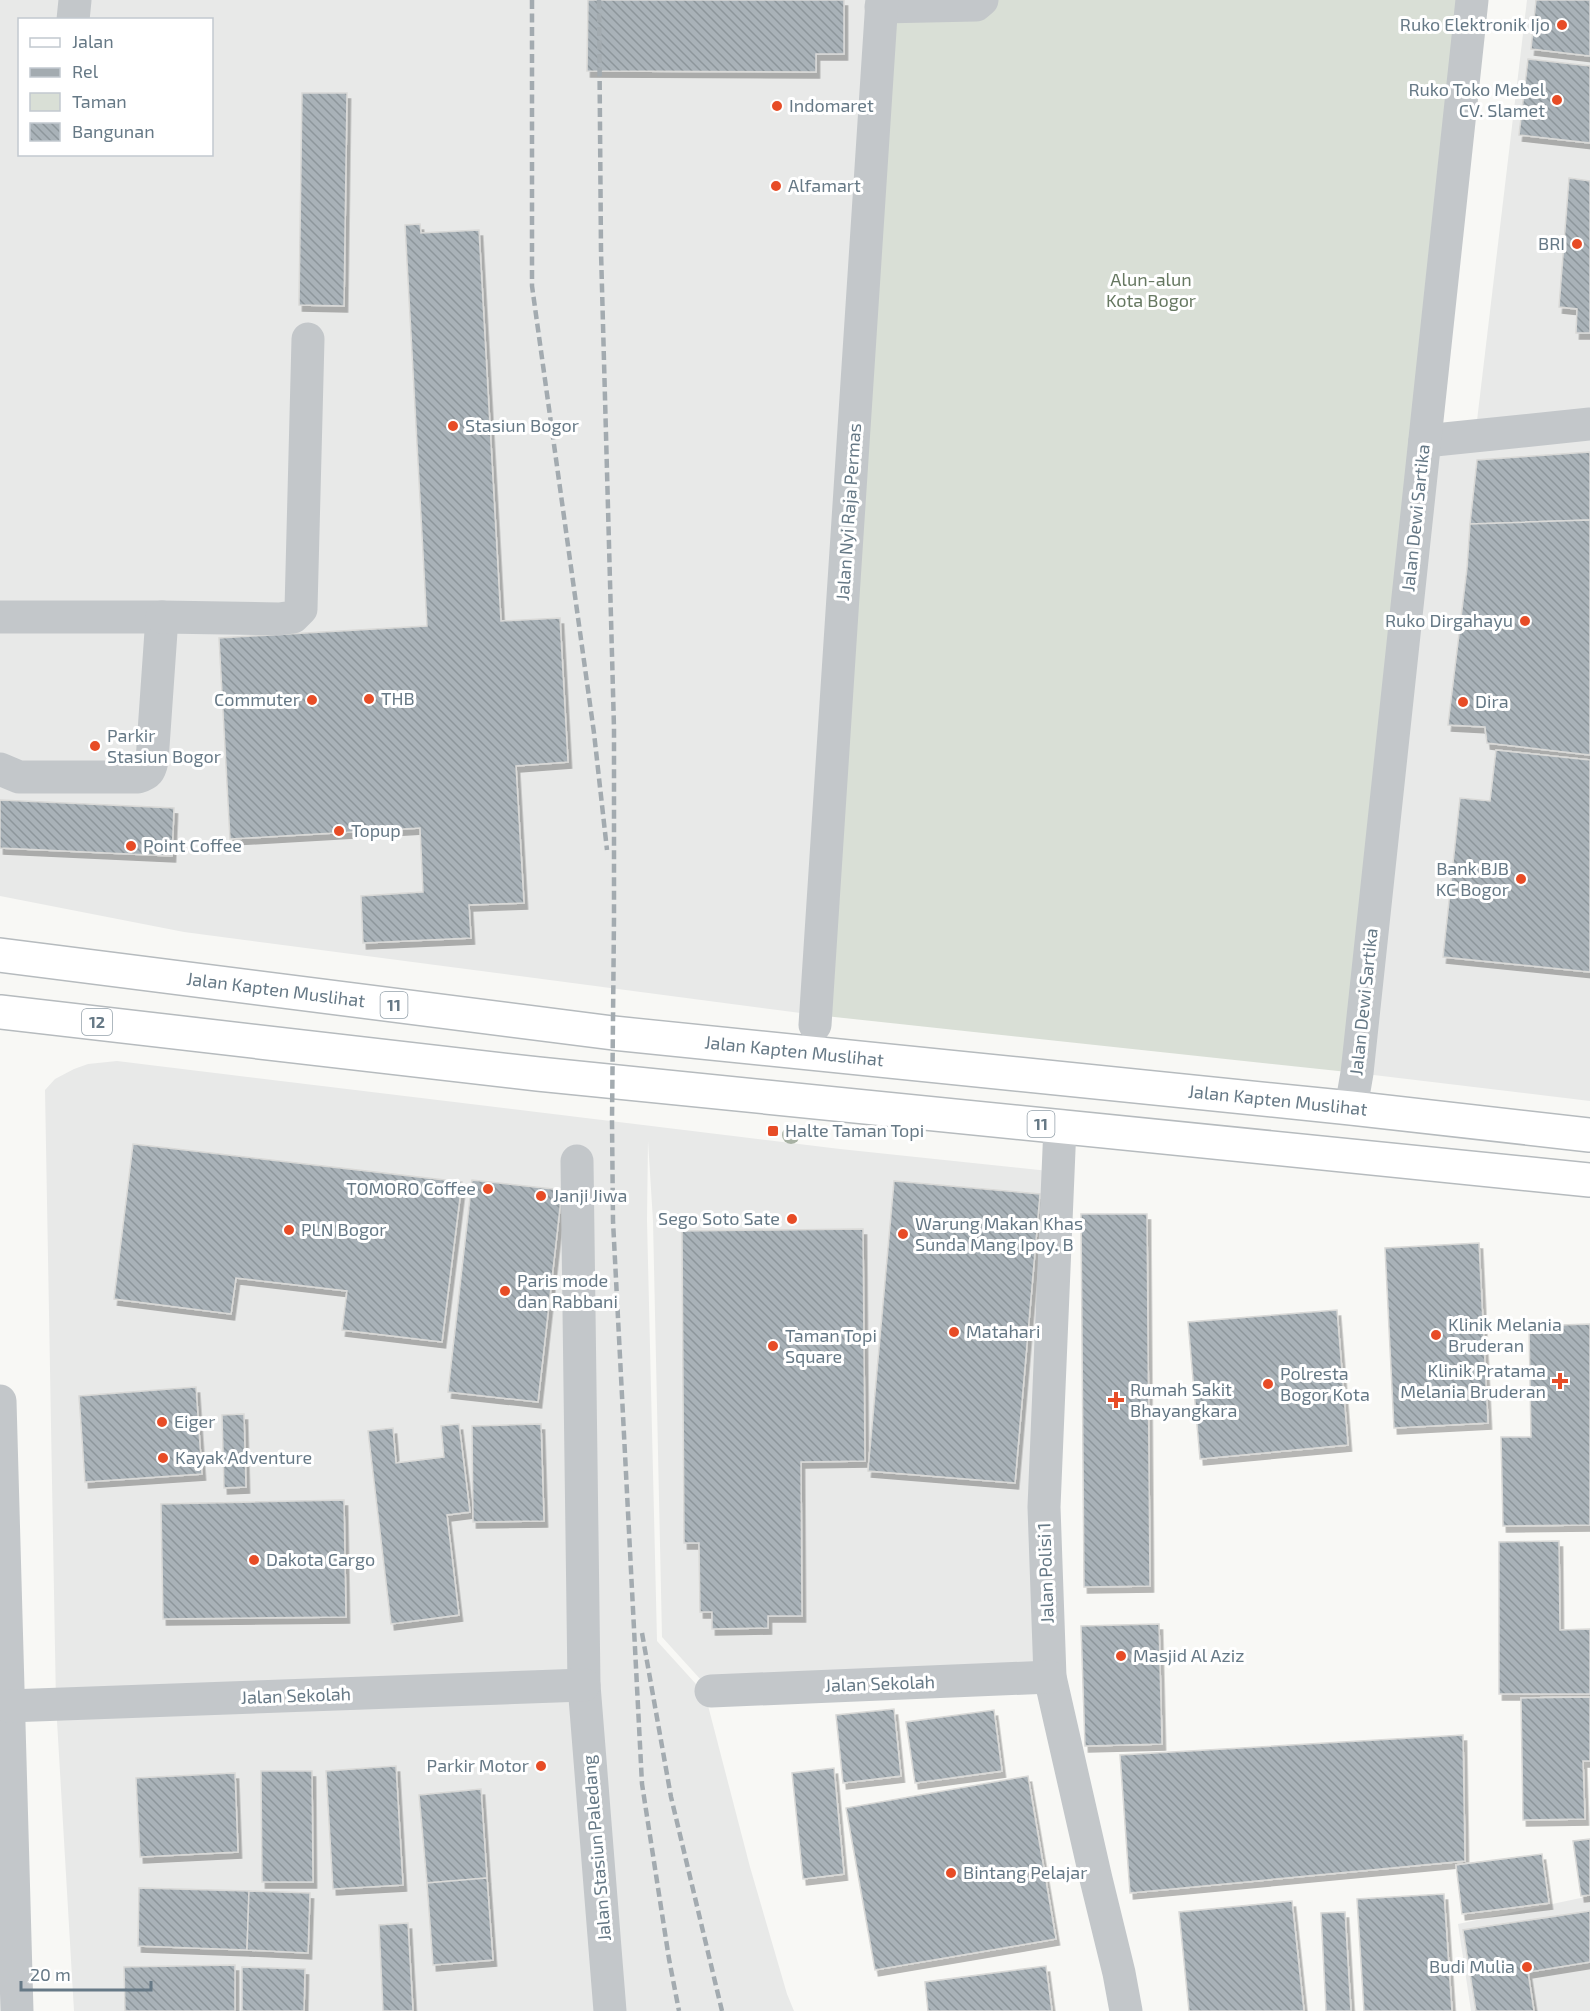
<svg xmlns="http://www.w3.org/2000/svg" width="1590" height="2011" viewBox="0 0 1590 2011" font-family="'Exo 2',sans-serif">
	<defs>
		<pattern id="building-back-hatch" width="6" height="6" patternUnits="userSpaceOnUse" patternTransform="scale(1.5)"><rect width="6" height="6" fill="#a9b2b8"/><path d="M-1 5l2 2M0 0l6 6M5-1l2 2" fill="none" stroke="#8d969b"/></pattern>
		<filter id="shadow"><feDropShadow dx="3.5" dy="6" stdDeviation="0" flood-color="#0004"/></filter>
	</defs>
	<rect width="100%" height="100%" fill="#f8f8f5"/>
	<g fill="#e8e9e8" fill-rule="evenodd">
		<path d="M 0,0 L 882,0 L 816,1015 L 184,932 L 0,896 ZM 20,20 L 212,20 L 212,154 L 20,154 Z"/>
		<polygon points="1527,0 1590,0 1590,411 1476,429"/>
		<polygon points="1590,424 1590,1101 1357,1073 1425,441"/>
		<polygon points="117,1061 840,1149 1058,1172 1050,1677 711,1691 662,1637 653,1221 648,1141 647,1220 657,1641 705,1694 750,1867 787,1994 794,2011 74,2011 56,1704 45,1090 55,1079 74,1069 88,1064"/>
		<polygon points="1590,1896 1590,2011 1471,2011 1458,1924"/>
	</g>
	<polygon fill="#d9dfd6" points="882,0 1472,0 1357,1073 816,1015"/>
	<g fill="url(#building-back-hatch)" stroke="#d9d9d7" stroke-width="1.5" filter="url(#shadow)">
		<polygon points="588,0 844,0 844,54 816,54 816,72 587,71"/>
		<polygon points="1536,0 1590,0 1590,56 1531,49"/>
		<polygon points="1528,59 1590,66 1590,143 1519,135"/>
		<polygon points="302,93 347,93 344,306 299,305"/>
		<polygon points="1569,178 1590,181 1590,333 1576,333 1577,309 1559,307"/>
		<polygon points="420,224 421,233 479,230 501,621 560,618 568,762 516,766 524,903 469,905 471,938 363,943 361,896 423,892 420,828 230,839 219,638 427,626 405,225"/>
		<polygon points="1590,452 1590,520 1470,524 1477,460"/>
		<polygon points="1590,520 1590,755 1487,743 1485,727 1448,725 1467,568 1470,524"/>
		<polygon points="1496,750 1590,760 1590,972 1443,957 1460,798 1490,801"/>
		<polygon points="0,800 174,808 172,856 0,848"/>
		<polygon points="133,1144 462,1182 442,1342 342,1330 347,1291 236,1278 231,1314 114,1299"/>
		<polygon points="472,1180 562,1190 538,1402 448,1392"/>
		<polygon points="894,1181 1040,1194 1015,1483 868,1471"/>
		<polygon points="1081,1214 1147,1214 1150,1586 1084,1587"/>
		<polygon points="863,1229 865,1461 801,1462 802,1616 768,1616 768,1628 712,1629 712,1612 700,1612 699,1543 684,1543 682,1231"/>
		<polygon points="1479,1243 1488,1423 1394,1428 1385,1248"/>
		<polygon points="1337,1310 1348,1445 1200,1459 1188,1322"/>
		<polygon points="1590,1324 1590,1525 1503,1526 1501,1437 1531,1437 1529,1326"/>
		<polygon points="196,1387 202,1474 85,1482 79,1396"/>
		<polygon points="244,1414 246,1487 224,1488 222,1415"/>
		<polygon points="459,1424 470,1512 447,1515 459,1615 391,1624 368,1431 393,1428 396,1463 444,1457 441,1426"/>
		<polygon points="541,1424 544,1521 473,1522 472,1426"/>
		<polygon points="344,1500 346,1617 163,1619 161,1504"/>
		<polygon points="1559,1541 1560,1630 1590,1629 1590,1694 1499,1694 1499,1542"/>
		<polygon points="1159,1624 1162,1744 1085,1746 1081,1626"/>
		<polygon points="1590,1697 1590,1761 1583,1761 1585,1819 1523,1820 1521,1698"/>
		<polygon points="894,1709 901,1776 843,1783 836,1715"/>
		<polygon points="994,1710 1002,1771 915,1783 906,1722"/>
		<polygon points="1463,1735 1465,1861 1130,1893 1120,1755"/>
		<polygon points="396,1766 403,1885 333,1889 326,1771"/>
		<polygon points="834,1768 844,1874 803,1879 792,1773"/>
		<polygon points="261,1771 312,1771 313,1882 262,1882"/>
		<polygon points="235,1773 238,1852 140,1857 136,1778"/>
		<polygon points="1028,1776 1056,1939 875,1970 846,1808"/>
		<polygon points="481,1789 487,1878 427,1883 419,1795"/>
		<polygon points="1590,1839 1590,1895 1581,1896 1573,1841"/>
		<polygon points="1542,1854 1549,1903 1462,1914 1456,1865"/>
		<polygon points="487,1878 493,1960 433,1965 427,1883"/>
		<polygon points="139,1888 249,1891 247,1950 138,1946"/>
		<polygon points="249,1891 310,1893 308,1953 247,1950"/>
		<polygon points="1444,1894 1452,2011 1364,2011 1357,1899"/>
		<polygon points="1292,1901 1304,2011 1189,2011 1179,1912"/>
		<polygon points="1590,1911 1590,1962 1528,1972 1534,2011 1476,2011 1463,1930"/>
		<polygon points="1345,1912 1351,2011 1326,2011 1321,1913"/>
		<polygon points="408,1923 413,2011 383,2011 379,1925"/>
		<polygon points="235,1965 235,2011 125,2011 124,1967"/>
		<polygon points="1046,1966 1052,2011 928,2011 925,1982"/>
		<polygon points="242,1967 305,1969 304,2011 242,2011"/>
	</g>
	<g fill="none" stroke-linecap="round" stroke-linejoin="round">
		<g stroke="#b6bbbe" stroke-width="36">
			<g id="major">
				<path id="s1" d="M 0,955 L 613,1033 L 1351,1108 L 1590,1135"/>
				<polyline points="0,1012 538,1074 1590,1180"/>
			</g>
		</g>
		<g stroke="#c3c7ca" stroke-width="33">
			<polyline points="881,7 976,5 982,0"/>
			<polyline points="73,20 75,0"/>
			<polyline points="1425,441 1590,424"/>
			<path d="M 0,617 L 162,617 L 152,761 C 150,771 148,774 138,777 L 19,777 L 0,769"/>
			<polyline points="162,617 279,619 293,617 301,609 308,339"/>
			<polyline points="815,1025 882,0"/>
			<polyline points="1351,1108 1357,1073 1472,0"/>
			<polyline points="1060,1126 1044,1507 1050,1677 1096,1879 1119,1973 1126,2011"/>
			<polyline points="577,1161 584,1685 610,2011"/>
			<polyline points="0,1401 17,2011"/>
			<polyline points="711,1691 1050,1677"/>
			<polyline points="8,1706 584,1685"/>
		</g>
		<use href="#major" stroke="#fff" stroke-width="33"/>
		<g stroke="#a3abb0" stroke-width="4.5" stroke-dasharray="9 4.5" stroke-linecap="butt">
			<polyline points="532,0 532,286 594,733 607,850"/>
			<polyline points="599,0 601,251 614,728 614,918 612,1121 613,1221 642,1784 669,1959 679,2011"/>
			<polyline points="642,1633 671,1797 722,2011"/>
		</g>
	</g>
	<circle fill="#a8b2a4" cx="791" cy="1135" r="9"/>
	<g fill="#e74c26" stroke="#fff" stroke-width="2">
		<circle cx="1562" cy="25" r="6"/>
		<circle cx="1557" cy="100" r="6"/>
		<circle cx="777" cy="106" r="6"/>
		<circle cx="776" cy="186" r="6"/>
		<circle cx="1577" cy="244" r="6"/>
		<circle cx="453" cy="426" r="6"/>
		<circle cx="1525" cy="621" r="6"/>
		<circle cx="369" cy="699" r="6"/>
		<circle cx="312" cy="700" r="6"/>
		<circle cx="1463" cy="702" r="6"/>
		<circle cx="95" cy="746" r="6"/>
		<circle cx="339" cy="831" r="6"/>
		<circle cx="131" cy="846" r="6"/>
		<circle cx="1521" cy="879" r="6"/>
		<rect x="767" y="1125" width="12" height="12" rx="3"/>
		<circle cx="488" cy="1189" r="6"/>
		<circle cx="541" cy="1196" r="6"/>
		<circle cx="792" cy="1219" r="6"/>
		<circle cx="289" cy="1230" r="6"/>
		<circle cx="903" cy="1234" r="6"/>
		<circle cx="505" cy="1291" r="6"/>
		<circle cx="954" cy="1332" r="6"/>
		<circle cx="1436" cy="1335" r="6"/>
		<circle cx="773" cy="1346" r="6"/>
		<path d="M1557 1372h6v6h6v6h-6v6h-6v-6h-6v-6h6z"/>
		<circle cx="1268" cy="1384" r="6"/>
		<path d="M1113 1391h6v6h6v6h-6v6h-6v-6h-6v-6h6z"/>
		<circle cx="162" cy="1422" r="6"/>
		<circle cx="163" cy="1458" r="6"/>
		<circle cx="254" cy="1560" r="6"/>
		<circle cx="1121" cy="1656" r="6"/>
		<circle cx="541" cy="1766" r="6"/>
		<circle cx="951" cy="1873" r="6"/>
		<circle cx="1527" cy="1967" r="6"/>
	</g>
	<g text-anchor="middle" stroke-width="6" stroke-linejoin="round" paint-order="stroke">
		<g fill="#fff" stroke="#94a1aa" stroke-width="1.5">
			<rect x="380.5" y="992" width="27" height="26" rx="4.5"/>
			<rect x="82" y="1009" width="30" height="26" rx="4.5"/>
			<rect x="1027.5" y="1111" width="27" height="26" rx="4.5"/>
		</g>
		<g font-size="16" font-weight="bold" fill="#667986">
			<text x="394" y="1011">11</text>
			<text x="97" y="1028">12</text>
			<text x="1041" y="1130">11</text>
		</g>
		<g font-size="18" fill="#667986" stroke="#fff" text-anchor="start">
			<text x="1550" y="31" text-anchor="end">Ruko Elektronik Ijo</text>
			<text x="1545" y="96" text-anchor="end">Ruko Toko Mebel<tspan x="1545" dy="21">CV. Slamet</tspan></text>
			<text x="789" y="112">Indomaret</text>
			<text x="788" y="192">Alfamart</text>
			<text x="1565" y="250" text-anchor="end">BRI</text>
			<text x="465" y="432">Stasiun Bogor</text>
			<text x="1513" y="627" text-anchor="end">Ruko Dirgahayu</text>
			<text x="381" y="705">THB</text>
			<text x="300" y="706" text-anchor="end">Commuter</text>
			<text x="1475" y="708">Dira</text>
			<text x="107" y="742">Parkir<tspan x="107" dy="21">Stasiun Bogor</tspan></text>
			<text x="351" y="837">Topup</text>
			<text x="143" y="852">Point Coffee</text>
			<text x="1509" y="875" text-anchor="end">Bank BJB<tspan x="1509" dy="21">KC Bogor</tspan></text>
			<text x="785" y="1137">Halte Taman Topi</text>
			<text x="476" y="1195" text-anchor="end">TOMORO Coffee</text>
			<text x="553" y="1202">Janji Jiwa</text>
			<text x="780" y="1225" text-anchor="end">Sego Soto Sate</text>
			<text x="915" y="1230">Warung Makan Khas<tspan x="915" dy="21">Sunda Mang Ipoy. B</tspan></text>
			<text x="301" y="1236">PLN Bogor</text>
			<text x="517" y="1287">Paris mode<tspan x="517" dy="21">dan Rabbani</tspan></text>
			<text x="1448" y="1331">Klinik Melania<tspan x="1448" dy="21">Bruderan</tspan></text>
			<text x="966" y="1338">Matahari</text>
			<text x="785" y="1342">Taman Topi<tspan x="785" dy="21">Square</tspan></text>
			<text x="1546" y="1377" text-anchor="end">Klinik Pratama<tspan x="1546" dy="21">Melania Bruderan</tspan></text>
			<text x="1280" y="1380">Polresta<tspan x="1280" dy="21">Bogor Kota</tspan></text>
			<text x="1130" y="1396">Rumah Sakit<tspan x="1130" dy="21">Bhayangkara</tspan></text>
			<text x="174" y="1428">Eiger</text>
			<text x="175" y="1464">Kayak Adventure</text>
			<text x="266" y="1566">Dakota Cargo</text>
			<text x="1133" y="1662">Masjid Al Aziz</text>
			<text x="529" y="1772" text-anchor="end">Parkir Motor</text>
			<text x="963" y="1879">Bintang Pelajar</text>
			<text x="1515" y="1973" text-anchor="end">Budi Mulia</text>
		</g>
		<g font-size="18" fill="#667861" stroke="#fff">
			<text x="1151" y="286">Alun-alun<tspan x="1151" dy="21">Kota Bogor</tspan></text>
		</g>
		<g font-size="18" fill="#667986" stroke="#fff">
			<text transform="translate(849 512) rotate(-86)" y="6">Jalan Nyi Raja Permas</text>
			<text transform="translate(1416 518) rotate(-84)" y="6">Jalan Dewi Sartika</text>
			<text dy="6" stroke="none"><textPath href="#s1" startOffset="278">Jalan Kapten Muslihat</textPath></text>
			<text transform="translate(1364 1002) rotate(-84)" y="6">Jalan Dewi Sartika</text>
			<text dy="6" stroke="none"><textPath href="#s1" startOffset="800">Jalan Kapten Muslihat</textPath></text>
			<text dy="6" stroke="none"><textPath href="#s1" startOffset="1286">Jalan Kapten Muslihat</textPath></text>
			<text transform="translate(1046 1573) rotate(-92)" y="6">Jalan Polisi 1</text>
			<text transform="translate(880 1684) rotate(-2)" y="6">Jalan Sekolah</text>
			<text transform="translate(296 1696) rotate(-2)" y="6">Jalan Sekolah</text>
			<text transform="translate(597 1848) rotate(-95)" y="6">Jalan Stasiun Paledang</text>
		</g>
	</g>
	<rect x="18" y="18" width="195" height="138" fill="#ffffff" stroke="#c2c9cf" stroke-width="1.5"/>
	<rect x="30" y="38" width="30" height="9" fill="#ffffff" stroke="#c2c9cf" stroke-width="1.5"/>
	<text x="72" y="48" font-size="18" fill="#667986">Jalan</text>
	<rect x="30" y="68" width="30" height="9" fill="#a3abb0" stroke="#c2c9cf" stroke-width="1.5"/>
	<text x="72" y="78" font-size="18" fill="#667986">Rel</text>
	<rect x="30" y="93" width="30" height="18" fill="#d9dfd6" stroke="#c2c9cf" stroke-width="1.5"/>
	<text x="72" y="108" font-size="18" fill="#667986">Taman</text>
	<rect x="30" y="123" width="30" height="18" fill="url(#building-back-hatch)" stroke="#c2c9cf" stroke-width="1.5"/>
	<text x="72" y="138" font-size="18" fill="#667986">Bangunan</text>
	<path d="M21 1981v9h130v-9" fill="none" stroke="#667986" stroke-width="3"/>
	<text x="30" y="1981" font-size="18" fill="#667986" stroke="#ffffff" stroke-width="4.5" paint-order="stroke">20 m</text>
</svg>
